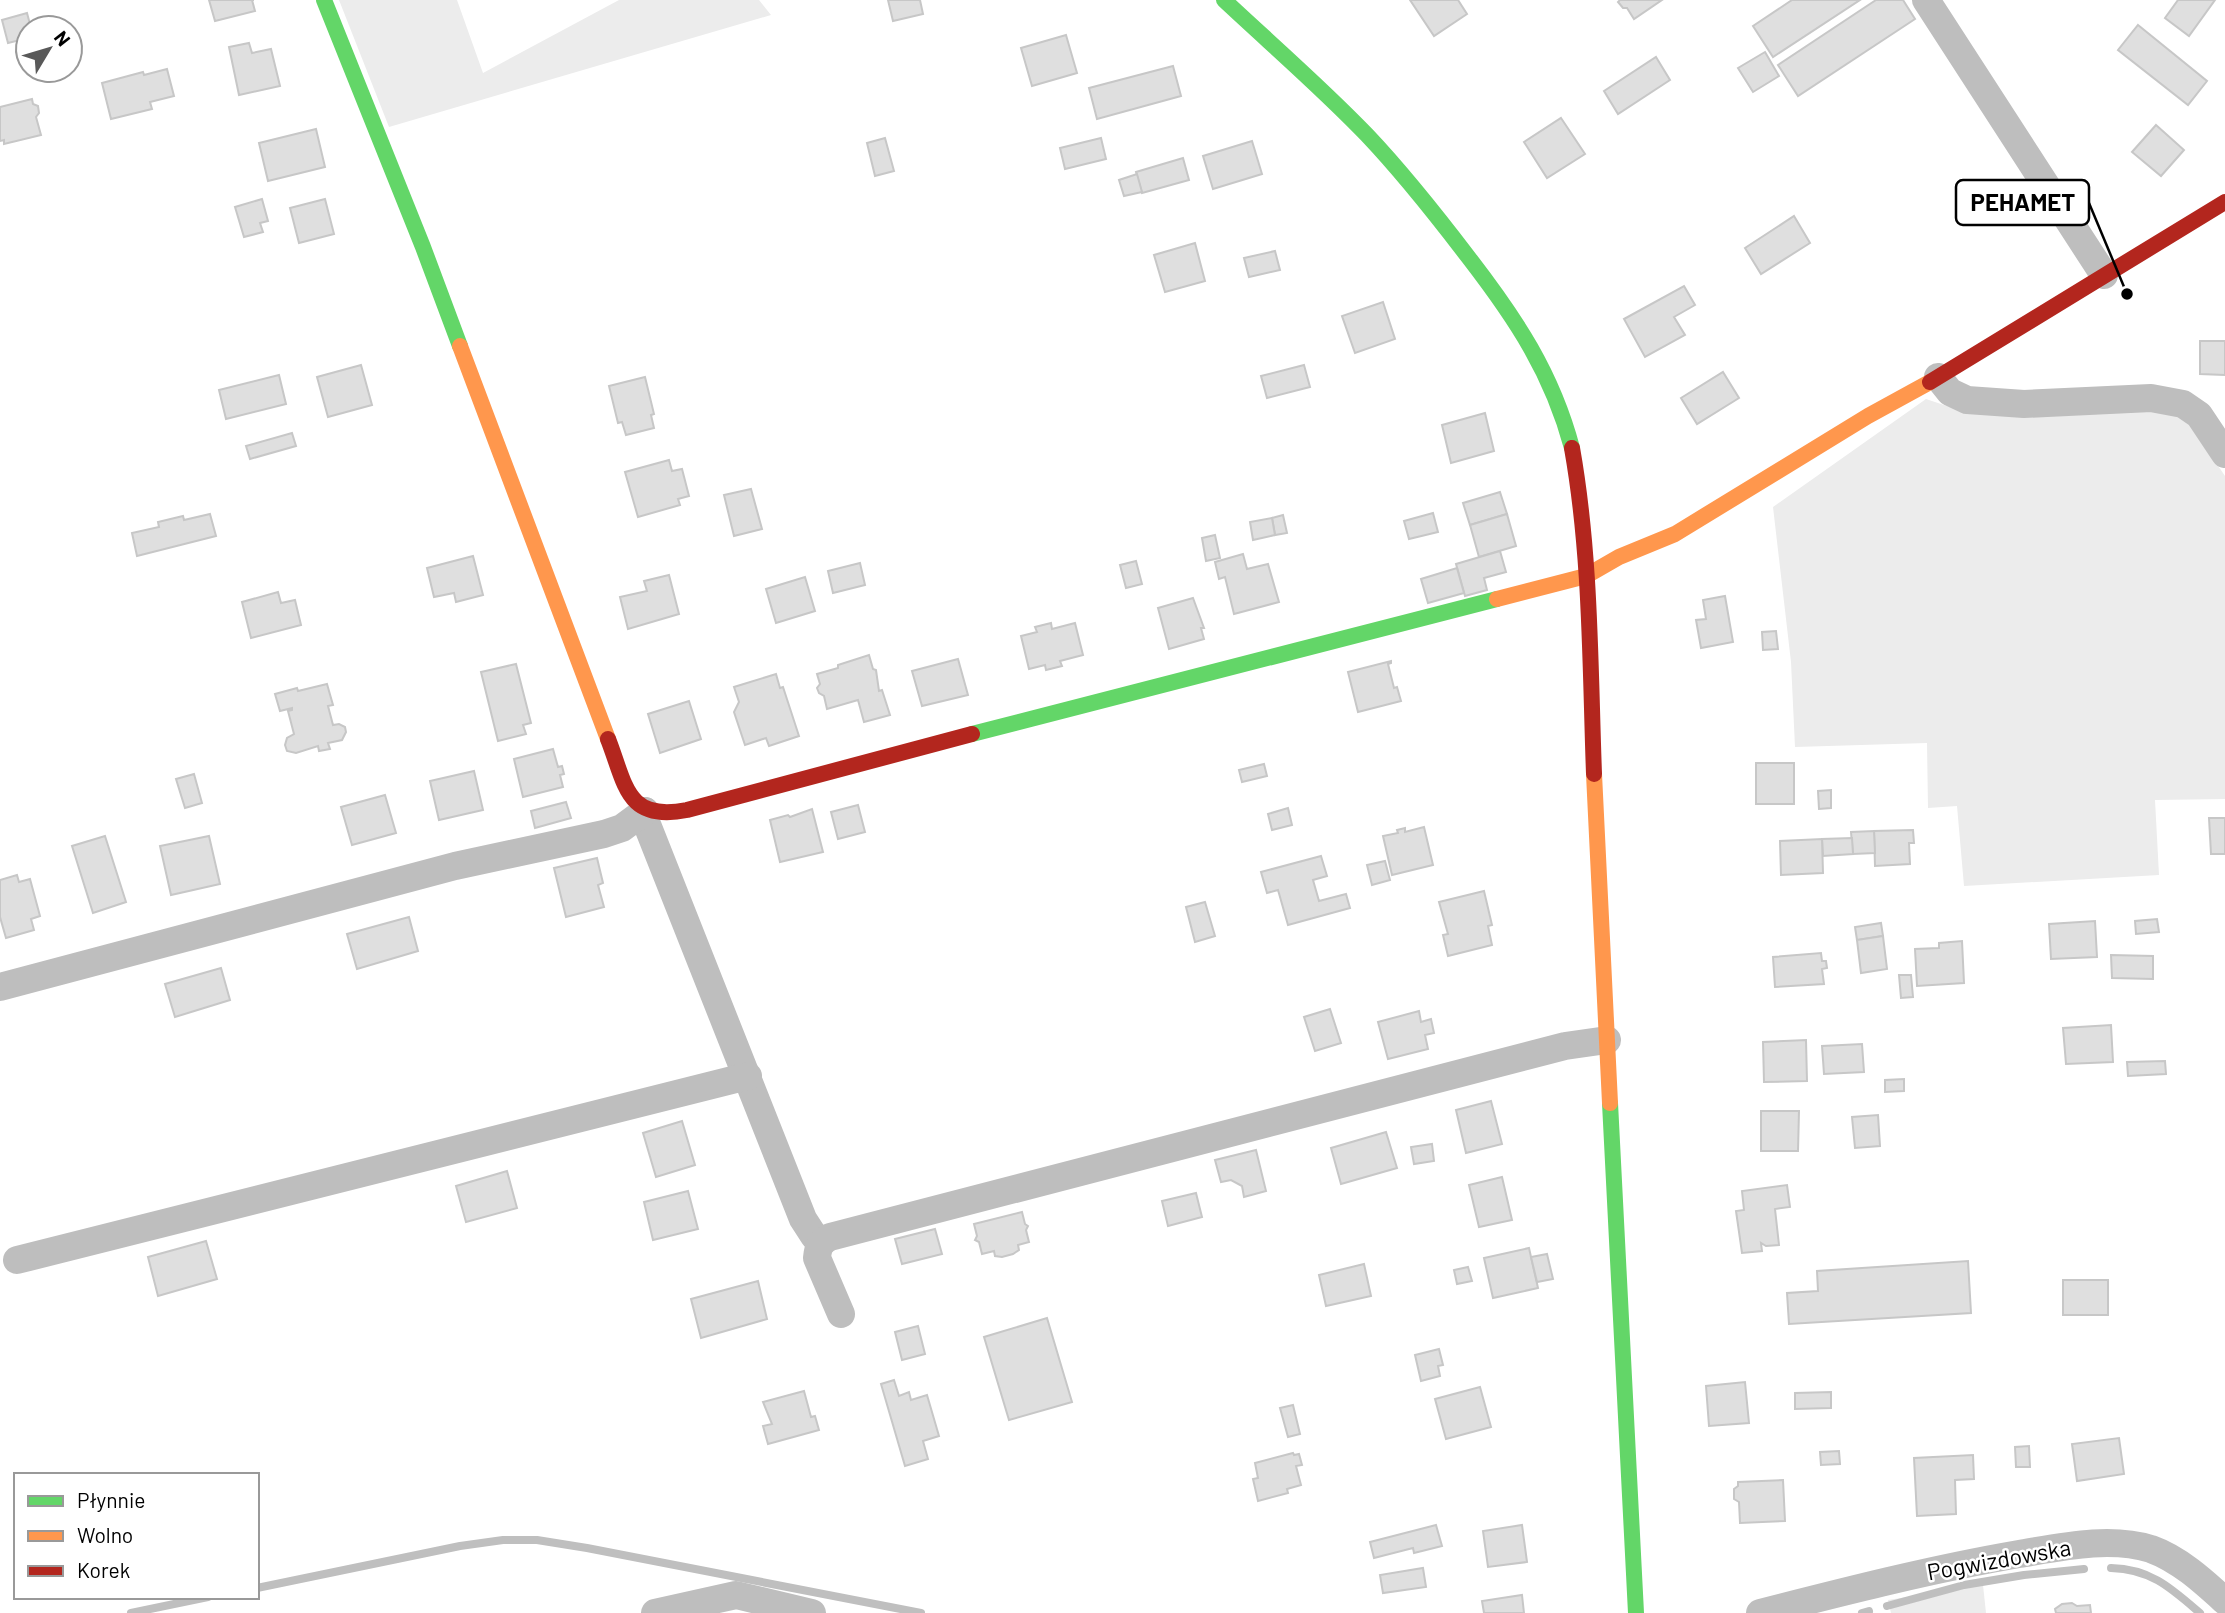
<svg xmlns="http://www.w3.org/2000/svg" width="2225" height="1613" viewBox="0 0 2225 1613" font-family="Barlow,sans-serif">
	<rect width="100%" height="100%" fill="#fff"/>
	<g fill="#ececec">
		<polygon points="339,0 457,0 483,73 619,0 759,0 771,15 389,127"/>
		<polygon points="1926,399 1959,410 2151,409 2175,413 2188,421 2225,476 2225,799 2155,800 2159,875 1964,886 1957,806 1928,808 1927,743 1795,747 1791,662 1773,507"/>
		<polygon points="1983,1585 1986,1613 1891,1613 1888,1600"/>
	</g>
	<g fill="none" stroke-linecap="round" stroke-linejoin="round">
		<g stroke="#bfbfbf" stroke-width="8">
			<path d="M 2111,1568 C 2151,1569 2171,1588 2200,1613"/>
			<polyline points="257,1588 460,1546 503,1540 537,1540 587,1548 921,1613"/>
			<polyline points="1887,1606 1964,1585 2024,1575 2084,1569"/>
			<polyline points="131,1613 208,1597"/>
			<polyline points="1862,1613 1869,1611"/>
		</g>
	</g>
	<g fill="#dfdfdf" stroke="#c7c7c7" stroke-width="2">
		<polygon points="209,0 254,0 252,0 255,11 215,21"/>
		<polygon points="888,0 920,0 923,14 893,21"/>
		<polygon points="1410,0 1458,0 1467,14 1434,36"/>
		<polygon points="1620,0 1662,0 1634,19 1627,8 1623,8 1618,2"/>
		<polygon points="1792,0 1860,0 1773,57 1753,26"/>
		<polygon points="1876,0 1903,0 1915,19 1798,96 1778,65"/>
		<polygon points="2178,0 2215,0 2189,36 2165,18"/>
		<polygon points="27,13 31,28 28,28 28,38 8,43 2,20"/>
		<polygon points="2138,25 2207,81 2188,105 2118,50"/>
		<polygon points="1066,35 1077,73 1032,86 1021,48"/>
		<polygon points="249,43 252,53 271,49 280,86 239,95 229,47"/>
		<polygon points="1765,52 1779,76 1753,92 1738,68"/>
		<polygon points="1656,57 1670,80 1618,114 1604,91"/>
		<polygon points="1173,66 1181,96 1097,119 1089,88"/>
		<polygon points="167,69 174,96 150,102 152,109 111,119 102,83 143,72 144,75"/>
		<polygon points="32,99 33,104 38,106 39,113 36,117 41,135 4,144 4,140 0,141 0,107"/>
		<polygon points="1561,118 1585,154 1547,178 1524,142"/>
		<polygon points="2156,125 2184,150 2161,176 2132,152"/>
		<polygon points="316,129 325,167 268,181 259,143"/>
		<polygon points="885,138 894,171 875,176 867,143"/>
		<polygon points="1101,138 1106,159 1065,169 1060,148"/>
		<polygon points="1252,141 1262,174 1213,189 1203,156"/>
		<polygon points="1183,158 1189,180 1142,193 1136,172"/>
		<polygon points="1137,174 1142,192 1124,196 1119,180"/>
		<polygon points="262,199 268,221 260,223 263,232 244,237 235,207"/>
		<polygon points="325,199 334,234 299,243 290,208"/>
		<polygon points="1794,216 1810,243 1761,274 1745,248"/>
		<polygon points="1195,243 1205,281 1165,292 1154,255"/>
		<polygon points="1275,251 1280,270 1249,277 1244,258"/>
		<polygon points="1684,286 1695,305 1674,317 1685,335 1645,357 1624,319"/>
		<polygon points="1383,302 1395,339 1355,353 1342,316"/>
		<polygon points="2200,341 2225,341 2225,375 2200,374"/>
		<polygon points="361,365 372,405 328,417 317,377"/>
		<polygon points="1304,365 1310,387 1267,398 1261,376"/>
		<polygon points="1723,372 1739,398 1697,424 1681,398"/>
		<polygon points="279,375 286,404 226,419 219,390"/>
		<polygon points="645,377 654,414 651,415 654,428 626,435 622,422 618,423 609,386"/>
		<polygon points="1485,413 1494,451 1451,463 1442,425"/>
		<polygon points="292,433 296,446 250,459 246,446"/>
		<polygon points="669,460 672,471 682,469 689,496 678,499 680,505 638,517 625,472"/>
		<polygon points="751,489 762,529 734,536 724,495"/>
		<polygon points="1500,492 1507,514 1470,525 1463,503"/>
		<polygon points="1433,513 1438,532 1409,539 1404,521"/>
		<polygon points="210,514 216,536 137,556 132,533 159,527 158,522 183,516 184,520"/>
		<polygon points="1507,514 1516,546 1479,557 1470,525"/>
		<polygon points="1283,515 1287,533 1275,535 1272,518"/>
		<polygon points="1272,518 1275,535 1253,540 1250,522"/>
		<polygon points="1215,535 1220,558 1206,561 1202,538"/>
		<polygon points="1500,551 1506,572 1484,578 1487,590 1465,596 1456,564"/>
		<polygon points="1243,554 1247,569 1268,564 1279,602 1234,614 1225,577 1219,579 1215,562"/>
		<polygon points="473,556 483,595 456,602 454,593 434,597 427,568"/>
		<polygon points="1136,561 1142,584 1126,588 1120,565"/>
		<polygon points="860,563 865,585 833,593 828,571"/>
		<polygon points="1457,568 1464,593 1428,603 1421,579"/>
		<polygon points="669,575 679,614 628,629 620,597 647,591 644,581"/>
		<polygon points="805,577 815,611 776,623 766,589"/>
		<polygon points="278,592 281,603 295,600 301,625 251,638 242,602"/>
		<polygon points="1725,596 1733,642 1701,648 1696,620 1706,619 1703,600"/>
		<polygon points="1193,598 1204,628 1201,628 1204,639 1169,649 1158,608"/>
		<polygon points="1051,623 1052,629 1075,623 1083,655 1060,661 1062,666 1046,670 1045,665 1029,669 1021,636 1037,632 1035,627"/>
		<polygon points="1776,631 1778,649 1763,650 1762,632"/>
		<polygon points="869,655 873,669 876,670 879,691 882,690 890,715 864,722 858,700 827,709 824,696 819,693 817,688 820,684 817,674 838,668 838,665"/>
		<polygon points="958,659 968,695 922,706 912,671"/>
		<polygon points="1391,661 1391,663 1388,664 1394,688 1397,687 1401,701 1358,712 1348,672"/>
		<polygon points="516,664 531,723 523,725 526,734 498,741 481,672"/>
		<polygon points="776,674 780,688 783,687 799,736 769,746 766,738 745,745 734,712 739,702 734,687"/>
		<polygon points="327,684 333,705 328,706 333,725 339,724 345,727 346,732 342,740 328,743 330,749 319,751 318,746 296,753 287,751 285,745 287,738 294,734 288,711 292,710 292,708 280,711 275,694 297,688 298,691"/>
		<polygon points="689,701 701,739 660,753 648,714"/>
		<polygon points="553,749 558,767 562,766 564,774 560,775 563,787 523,797 514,759"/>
		<rect x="1756" y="763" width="38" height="41"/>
		<polygon points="1264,764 1267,776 1242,782 1239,770"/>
		<polygon points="474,771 483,810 439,820 430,781"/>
		<polygon points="194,774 202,803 185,808 176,779"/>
		<polygon points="1831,790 1831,808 1819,809 1818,791"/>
		<polygon points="385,795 396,833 352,845 341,807"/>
		<polygon points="566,802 571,818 535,828 531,811"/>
		<polygon points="858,805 865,832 838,839 831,812"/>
		<polygon points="1288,808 1292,825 1272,830 1268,814"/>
		<polygon points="812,809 823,852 780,862 770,820 788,815 790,817"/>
		<polygon points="2209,818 2225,818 2225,854 2211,854"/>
		<polygon points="1424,827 1433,865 1392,875 1383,836 1398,833 1397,830 1405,828 1405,832"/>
		<polygon points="1913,830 1914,843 1909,843 1910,864 1875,866 1874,831"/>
		<polygon points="1874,831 1875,853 1853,854 1851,832"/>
		<polygon points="105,836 126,902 93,913 72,846"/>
		<polygon points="209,836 220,884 171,895 160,846"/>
		<polygon points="1852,838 1853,854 1823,856 1822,839"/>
		<polygon points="1822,839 1823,873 1781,875 1780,841"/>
		<polygon points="1321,856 1327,876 1313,880 1319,901 1346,894 1350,908 1288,925 1278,890 1267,893 1261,872"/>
		<polygon points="597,858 603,883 598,885 604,907 566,917 554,868"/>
		<polygon points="1385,861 1390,880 1372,885 1367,865"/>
		<polygon points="17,875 19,882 30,879 40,916 31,919 34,930 6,938 0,917 0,880"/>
		<polygon points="1484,891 1492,925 1488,926 1492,945 1448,956 1443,935 1448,934 1439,902"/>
		<polygon points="1205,902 1215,936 1195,942 1186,907"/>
		<polygon points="409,917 418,951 357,969 347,934"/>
		<polygon points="2157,919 2159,932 2136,934 2135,921"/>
		<polygon points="2095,921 2097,957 2051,959 2049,924"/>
		<polygon points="1881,923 1883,936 1857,940 1855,927"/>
		<polygon points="1883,936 1887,969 1861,973 1857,940"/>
		<polygon points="1962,941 1964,983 1917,986 1915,949 1939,948 1939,943"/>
		<polygon points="1821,953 1822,961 1826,961 1827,968 1822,969 1824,984 1775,987 1773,957"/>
		<polygon points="2111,955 2153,956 2153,979 2112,978"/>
		<polygon points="221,968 230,1000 175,1017 165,984"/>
		<polygon points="1899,975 1911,975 1913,997 1901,998"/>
		<polygon points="1330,1009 1341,1043 1315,1051 1304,1017"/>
		<polygon points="1419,1011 1421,1022 1431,1019 1434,1033 1425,1035 1428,1049 1388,1059 1378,1022"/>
		<polygon points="2111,1025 2113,1062 2066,1064 2063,1028"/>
		<polygon points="1806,1040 1807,1081 1764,1082 1763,1042"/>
		<polygon points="1862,1044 1864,1072 1824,1074 1822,1046"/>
		<polygon points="2165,1061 2166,1074 2128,1076 2127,1062"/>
		<polygon points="1904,1079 1904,1091 1885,1092 1885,1080"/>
		<polygon points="1491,1101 1502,1144 1466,1153 1456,1110"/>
		<polygon points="1761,1111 1799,1111 1798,1151 1761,1151"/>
		<polygon points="1878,1115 1880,1146 1855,1148 1852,1117"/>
		<polygon points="682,1121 695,1165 656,1177 643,1133"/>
		<polygon points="1386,1132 1397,1168 1341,1184 1331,1148"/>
		<polygon points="1432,1144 1434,1161 1414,1164 1411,1147"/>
		<polygon points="1256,1150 1266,1191 1244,1197 1242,1186 1231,1180 1221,1182 1215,1160"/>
		<polygon points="507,1171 517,1208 466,1222 456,1186"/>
		<polygon points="1502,1177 1512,1220 1479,1227 1469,1185"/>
		<polygon points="1787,1185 1790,1207 1775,1209 1779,1245 1766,1246 1761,1243 1762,1251 1742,1253 1736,1211 1744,1210 1742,1191"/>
		<polygon points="688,1191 698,1229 653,1240 644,1202"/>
		<polygon points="1196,1193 1202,1217 1168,1226 1162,1201"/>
		<polygon points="1022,1212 1025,1224 1028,1226 1026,1230 1029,1242 1018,1245 1019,1250 1013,1254 1002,1257 995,1256 994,1251 982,1254 979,1242 975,1240 977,1236 974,1224"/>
		<polygon points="935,1229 942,1254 902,1264 895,1239"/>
		<polygon points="206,1241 217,1279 158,1296 148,1257"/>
		<polygon points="1529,1248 1538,1288 1493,1298 1484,1258"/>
		<polygon points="1547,1254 1553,1279 1537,1282 1531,1257"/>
		<polygon points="1968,1261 1971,1313 1789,1324 1787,1293 1818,1291 1817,1271"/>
		<polygon points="1364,1264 1371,1296 1326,1306 1319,1275"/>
		<polygon points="1468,1267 1472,1281 1457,1284 1454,1270"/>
		<rect x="2063" y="1280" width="45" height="35"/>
		<polygon points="758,1281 767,1319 701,1338 691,1299"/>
		<polygon points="1047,1318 1072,1402 1009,1420 984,1337"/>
		<polygon points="918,1326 925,1354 902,1360 895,1332"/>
		<polygon points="1439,1349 1443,1365 1438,1366 1440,1376 1421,1381 1415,1355"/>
		<polygon points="894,1380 899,1396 909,1392 911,1400 927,1395 939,1436 923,1441 928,1459 905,1466 881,1384"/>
		<polygon points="1745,1382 1749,1423 1709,1426 1706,1386"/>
		<polygon points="1480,1387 1491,1427 1446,1439 1435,1399"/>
		<polygon points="804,1391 811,1417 815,1416 819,1430 768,1444 763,1426 772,1424 763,1402"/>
		<polygon points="1831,1392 1831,1408 1795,1409 1795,1393"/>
		<polygon points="1293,1405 1300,1434 1288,1437 1280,1408"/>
		<polygon points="2119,1438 2124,1474 2077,1481 2072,1444"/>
		<polygon points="2029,1446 2030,1467 2016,1467 2015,1447"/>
		<polygon points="1839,1451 1840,1464 1821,1465 1820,1452"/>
		<polygon points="1293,1453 1294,1455 1299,1454 1302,1465 1296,1466 1301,1485 1287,1489 1288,1493 1258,1501 1253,1479 1258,1478 1255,1463"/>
		<polygon points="1973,1455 1974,1479 1955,1480 1956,1514 1917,1516 1914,1458"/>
		<polygon points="1783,1480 1785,1521 1740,1523 1739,1502 1734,1499 1734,1489 1738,1486 1738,1482"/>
		<polygon points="1436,1525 1442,1546 1414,1553 1413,1548 1374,1558 1370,1542"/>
		<polygon points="1522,1525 1527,1562 1488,1567 1483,1531"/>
		<polygon points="1423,1568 1426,1587 1383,1593 1380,1575"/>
		<polygon points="1522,1595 1524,1613 1484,1613 1482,1601"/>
		<polygon points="2072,1603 2077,1606 2090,1605 2091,1613 2056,1613 2055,1609 2062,1604"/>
	</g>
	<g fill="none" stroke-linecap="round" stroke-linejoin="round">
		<g stroke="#bebebe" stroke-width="28">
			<polyline points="1926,0 2104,275"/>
			<polyline points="1938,377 1950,392 1967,400 2024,404 2151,398 2183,404 2199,415 2225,454"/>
			<polyline points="645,811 646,822 803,1219 814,1236 822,1242"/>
			<polyline points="0,987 455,866 604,834 622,828 645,811"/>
			<polyline points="17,1260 748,1076"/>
			<path d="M 841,1314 L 817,1258 C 818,1247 820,1242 830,1237 L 1565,1046 L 1607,1040"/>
			<polyline points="655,1613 736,1595 812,1613"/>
			<path d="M 1760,1613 C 1846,1591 1932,1569 2019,1554 C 2061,1547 2110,1536 2151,1549 C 2179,1559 2203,1581 2225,1601"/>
		</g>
		<g stroke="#63d668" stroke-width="16">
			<polyline points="324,0 423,247 460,346"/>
			<path d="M 1224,0 C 1272,45 1322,88 1367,135 C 1404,174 1437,216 1469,258 C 1516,319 1552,373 1572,448"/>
			<polyline points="972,734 1497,599"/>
			<polyline points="1610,1103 1636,1613"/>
		</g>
		<g stroke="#ff974d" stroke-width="16">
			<polyline points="460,346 608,739"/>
			<polyline points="1497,599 1586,576 1619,557 1675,534 1868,416 1930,382"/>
			<polyline points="1594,774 1610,1103"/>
		</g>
		<g stroke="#b3261e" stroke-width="16">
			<polyline points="1930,382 2225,202"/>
			<path d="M 1572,448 C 1591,555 1590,665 1594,774"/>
			<path d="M 608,739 C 626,785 626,822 687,810 L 972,734"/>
		</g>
	</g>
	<g text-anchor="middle" stroke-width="5" stroke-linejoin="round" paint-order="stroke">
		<g font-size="23" fill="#000" stroke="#fff">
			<text transform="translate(1999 1560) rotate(-10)" y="8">Pogwizdowska</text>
		</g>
	</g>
	<path fill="none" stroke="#000" stroke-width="2.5" d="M2127 294L2089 203"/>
	<circle fill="#000" stroke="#fff" stroke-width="2.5" cx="2127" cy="294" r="7"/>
	<rect fill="#fff" stroke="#000" stroke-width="2.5" x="1956" y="180" width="133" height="45" rx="7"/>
	<g font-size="24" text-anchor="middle" font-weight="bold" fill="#000">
		<text x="2023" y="211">PEHAMET</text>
	</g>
	<rect x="14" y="1473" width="245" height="126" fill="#ffffff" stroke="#999999" stroke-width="2"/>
	<rect x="28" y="1496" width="35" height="10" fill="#63d668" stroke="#999999" stroke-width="2"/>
	<text x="77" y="1508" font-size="21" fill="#000000">Płynnie</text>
	<rect x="28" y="1531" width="35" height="10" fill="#ff974d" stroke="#999999" stroke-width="2"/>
	<text x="77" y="1543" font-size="21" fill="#000000">Wolno</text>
	<rect x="28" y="1566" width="35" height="10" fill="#b3261e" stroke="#999999" stroke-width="2"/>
	<text x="77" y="1578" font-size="21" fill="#000000">Korek</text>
	<g transform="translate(49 49) rotate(52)"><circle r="33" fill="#ffffff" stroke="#999999" stroke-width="2"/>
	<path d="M0-5L12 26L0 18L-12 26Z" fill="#595959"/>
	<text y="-10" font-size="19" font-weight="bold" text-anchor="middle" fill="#000000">N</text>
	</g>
</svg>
